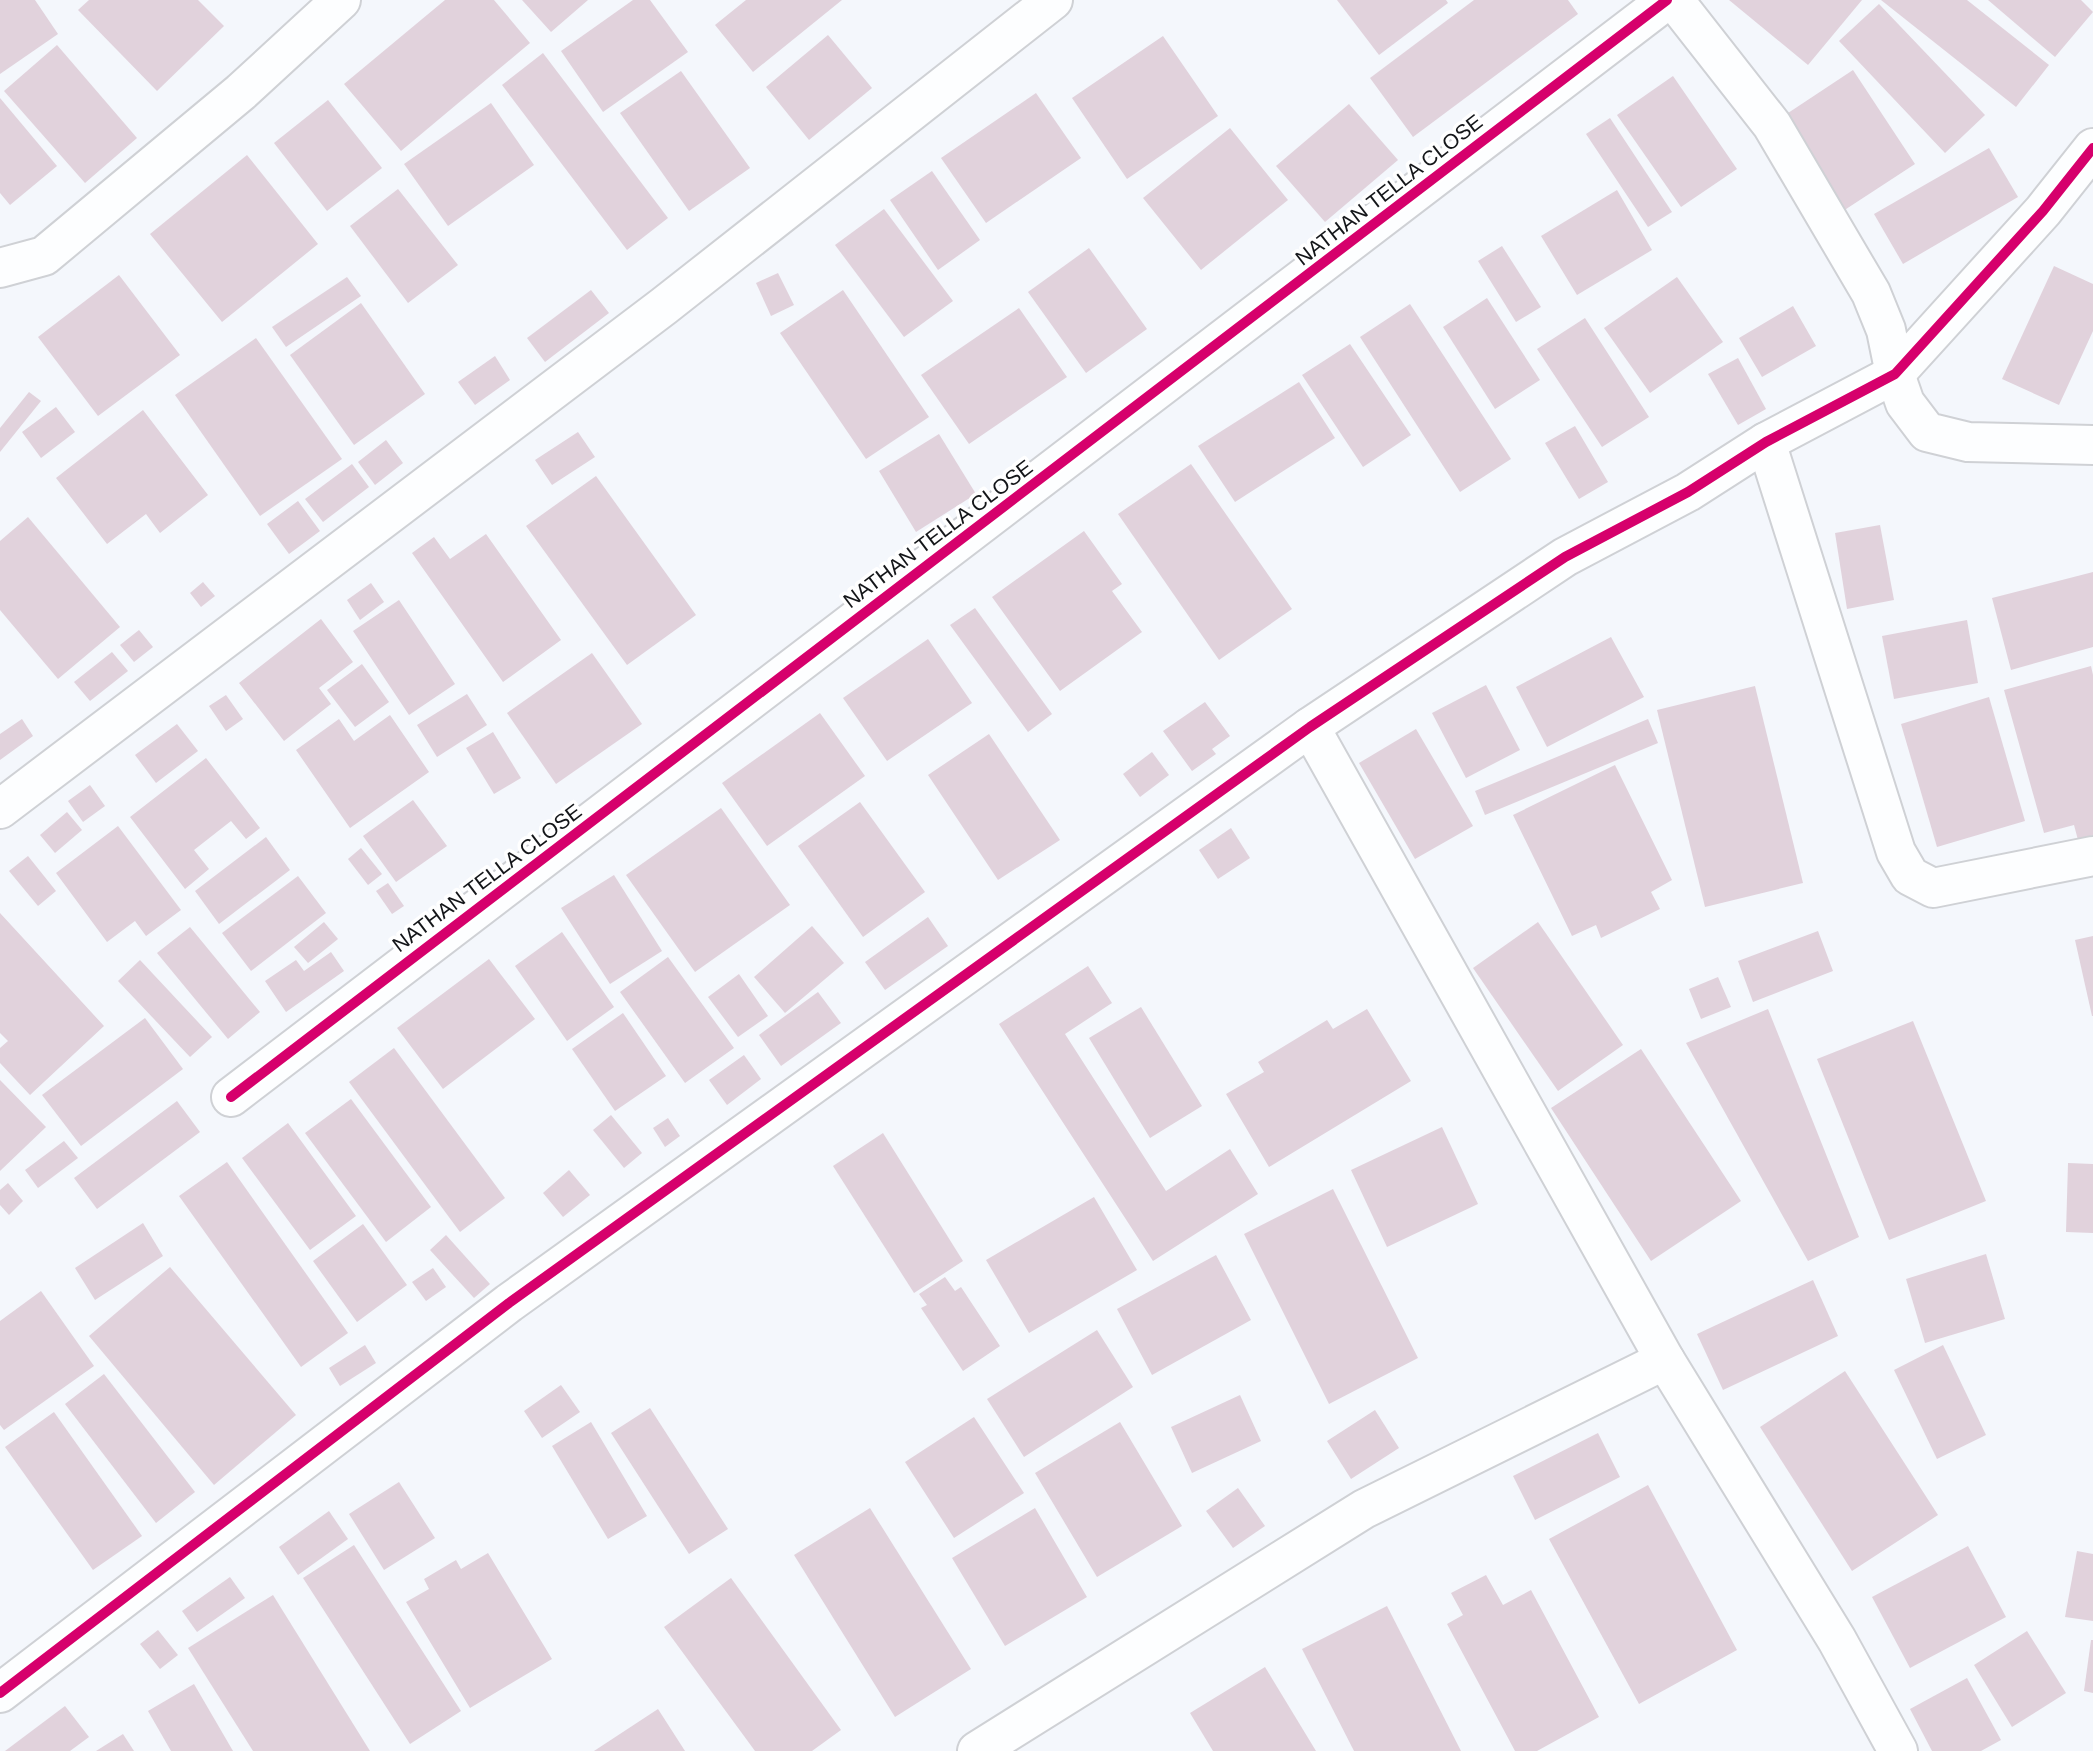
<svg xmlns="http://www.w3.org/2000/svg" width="2093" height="1751" viewBox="0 0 2093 1751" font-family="Helvetica,sans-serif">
	<rect width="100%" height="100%" fill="#f4f7fc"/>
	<g fill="#e1d2dc">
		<polygon points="0,0 35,0 58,34 0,74"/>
		<polygon points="89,0 198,0 224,26 157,91 78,10"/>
		<polygon points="445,0 494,0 530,43 401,151 344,84"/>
		<polygon points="522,0 588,0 551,32"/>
		<polygon points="633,0 650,0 688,52 603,112 561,51"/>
		<polygon points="746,0 842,0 753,72 715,25"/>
		<polygon points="1337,0 1446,0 1448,3 1379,55"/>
		<polygon points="1474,0 1568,0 1578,14 1413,137 1370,78"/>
		<polygon points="1729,0 1862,0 1808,65"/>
		<polygon points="1881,0 1967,0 2049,65 2016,107"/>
		<polygon points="1988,0 2081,0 2093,12 2055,57"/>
		<polygon points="1879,4 1985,115 1945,153 1839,41"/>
		<polygon points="828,35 872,88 809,140 766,87"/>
		<polygon points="1163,36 1218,116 1127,179 1072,98"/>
		<polygon points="57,45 137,138 85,183 4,91"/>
		<polygon points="543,53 668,218 627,250 502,85"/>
		<polygon points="1853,70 1915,164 1840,213 1779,119"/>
		<polygon points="681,71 750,168 689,211 620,113"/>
		<polygon points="1673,76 1737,169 1681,207 1617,115"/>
		<polygon points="1036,93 1081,158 986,223 941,158"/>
		<polygon points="0,98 57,166 10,205 0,193"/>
		<polygon points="328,100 382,168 327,211 274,143"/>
		<polygon points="491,103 534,165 448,226 404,164"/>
		<polygon points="1349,104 1398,160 1325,222 1276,166"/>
		<polygon points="1610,118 1672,212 1648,227 1586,134"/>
		<polygon points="1230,128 1288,200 1201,270 1143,198"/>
		<polygon points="1989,148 2018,197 1903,264 1874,214"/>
		<polygon points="247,155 318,244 222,322 150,234"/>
		<polygon points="932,171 980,240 938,270 890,200"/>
		<polygon points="398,189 458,265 408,303 350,226"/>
		<polygon points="1617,190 1652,250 1577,295 1541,236"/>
		<polygon points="884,209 953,301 904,337 835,245"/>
		<polygon points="1502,246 1541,307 1516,322 1478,261"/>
		<polygon points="1089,248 1147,329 1086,373 1028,292"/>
		<polygon points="2054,266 2093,284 2093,331 2059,405 2002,379"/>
		<polygon points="778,273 794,305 771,316 756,283"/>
		<polygon points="119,275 180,355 98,416 38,337"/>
		<polygon points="347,277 361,296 286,347 272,327"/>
		<polygon points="1677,277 1723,342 1650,393 1604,328"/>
		<polygon points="591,290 609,313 545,362 527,338"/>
		<polygon points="843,290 929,417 866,459 780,333"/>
		<polygon points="1487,298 1540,380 1495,409 1443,327"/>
		<polygon points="361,303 425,394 354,445 290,355"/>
		<polygon points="1410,304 1511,459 1460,492 1360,337"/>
		<polygon points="1793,306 1816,346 1762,377 1739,338"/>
		<polygon points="1019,308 1067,377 969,444 921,375"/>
		<polygon points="1585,318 1649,417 1602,447 1537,349"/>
		<polygon points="256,338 342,459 260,516 175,395"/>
		<polygon points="1350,344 1411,435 1363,467 1302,375"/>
		<polygon points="495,356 510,380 475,405 458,382"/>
		<polygon points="1738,358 1766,409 1738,425 1708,374"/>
		<polygon points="1299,382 1335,438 1235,502 1198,446"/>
		<polygon points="29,392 41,401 0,452 0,428"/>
		<polygon points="56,407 75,432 41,458 22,432"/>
		<polygon points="143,410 208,495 160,533 146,514 107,544 56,478"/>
		<polygon points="1575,426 1608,482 1579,499 1545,443"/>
		<polygon points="578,432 595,457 552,485 535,460"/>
		<polygon points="939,434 976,494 916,532 879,471"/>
		<polygon points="386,440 403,463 375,485 358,462"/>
		<polygon points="352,464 369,487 323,522 305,499"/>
		<polygon points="1191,464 1292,609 1219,660 1118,514"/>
		<polygon points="596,476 696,615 627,665 526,526"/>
		<polygon points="298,501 320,531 289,554 267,524"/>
		<polygon points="28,517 120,627 58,679 0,610 0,541"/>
		<polygon points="1880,525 1894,600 1847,609 1835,533"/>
		<polygon points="1084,531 1122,584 1112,591 1142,632 1060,691 992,597"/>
		<polygon points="486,534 561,640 503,682 412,553 434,537 450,559"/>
		<polygon points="2093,572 2093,647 2011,670 1992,598"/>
		<polygon points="203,582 215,596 201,607 190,593"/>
		<polygon points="371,583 384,602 360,620 347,600"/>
		<polygon points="399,600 455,684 409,715 353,631"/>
		<polygon points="975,608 1052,714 1028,732 950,625"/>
		<polygon points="321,619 353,662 319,688 331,704 284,741 239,683"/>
		<polygon points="1967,620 1978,683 1894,699 1882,636"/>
		<polygon points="139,630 153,647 134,662 120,645"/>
		<polygon points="1611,637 1644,697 1547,747 1516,687"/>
		<polygon points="928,639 972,703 887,761 843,698"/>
		<polygon points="112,652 128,671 90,701 74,682"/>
		<polygon points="592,653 642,724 556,784 507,713"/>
		<polygon points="362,664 389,702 355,727 327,690"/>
		<polygon points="2091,666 2093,675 2093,835 2078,840 2074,825 2044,833 2004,690"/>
		<polygon points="1486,685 1520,750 1466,778 1432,713"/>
		<polygon points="1755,686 1803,883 1705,907 1657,710"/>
		<polygon points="467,694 487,725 437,757 417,725"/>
		<polygon points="226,695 243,719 226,731 209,706"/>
		<polygon points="1989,697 2025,821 1937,847 1901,724"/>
		<polygon points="1205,702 1230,736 1212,749 1216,754 1192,771 1163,731"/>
		<polygon points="820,713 865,776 767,846 722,783"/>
		<polygon points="390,715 429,772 350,828 296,750 339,719 354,741"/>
		<polygon points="22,719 33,736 0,760 0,734"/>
		<polygon points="1648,719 1658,743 1485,815 1475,791"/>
		<polygon points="177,724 198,751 156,783 135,755"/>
		<polygon points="1416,729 1473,826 1415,859 1359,763"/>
		<polygon points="493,732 521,778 494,794 466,748"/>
		<polygon points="989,734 1060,840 998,880 928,775"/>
		<polygon points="1152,752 1169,775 1140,797 1123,774"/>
		<polygon points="206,758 260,828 246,839 231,821 194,850 209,869 185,889 130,817"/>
		<polygon points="1615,765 1672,880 1651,892 1660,909 1601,938 1596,925 1572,936 1513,815"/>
		<polygon points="90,785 105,806 83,822 68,801"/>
		<polygon points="413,800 447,846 396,882 363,836"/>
		<polygon points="860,802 925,892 863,937 798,846"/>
		<polygon points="721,808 790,905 695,972 626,875"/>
		<polygon points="67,812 82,830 55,853 40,835"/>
		<polygon points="118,826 181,910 146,936 135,921 107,942 56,873"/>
		<polygon points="1231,828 1250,858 1218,879 1199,850"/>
		<polygon points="266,837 290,870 219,924 195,891"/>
		<polygon points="361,848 382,874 368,885 348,859"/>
		<polygon points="28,856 56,891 38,906 9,871"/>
		<polygon points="614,875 662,951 610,984 561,908"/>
		<polygon points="298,876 326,913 251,971 222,933"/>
		<polygon points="388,883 404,906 392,914 376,891"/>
		<polygon points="0,913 104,1026 30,1095 0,1063 0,1048 8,1041 0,1033"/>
		<polygon points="928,917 948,946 885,990 865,962"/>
		<polygon points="324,922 338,939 308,963 294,947"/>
		<polygon points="1538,922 1623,1045 1558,1091 1473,968"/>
		<polygon points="812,926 844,963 785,1013 754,977"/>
		<polygon points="190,927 260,1012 228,1039 157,953"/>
		<polygon points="1818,931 1833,971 1753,1002 1738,961"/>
		<polygon points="562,932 614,1007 567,1041 515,966"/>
		<polygon points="2093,936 2093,1016 2092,1016 2075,940"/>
		<polygon points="331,952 344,971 286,1012 265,981 296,960 304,971"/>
		<polygon points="668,957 734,1048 685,1083 620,992"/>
		<polygon points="489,959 535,1019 443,1089 397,1028"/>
		<polygon points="140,960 212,1037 190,1057 118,981"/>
		<polygon points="1088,966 1112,1003 1065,1034 1166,1191 1230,1149 1258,1194 1153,1261 999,1024"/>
		<polygon points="739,974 768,1016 738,1037 708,997"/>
		<polygon points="1718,977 1731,1007 1701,1019 1689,989"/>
		<polygon points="818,992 841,1023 781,1066 759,1035"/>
		<polygon points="1141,1007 1202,1106 1150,1138 1089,1038"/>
		<polygon points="1367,1009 1411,1081 1269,1167 1226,1094 1264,1072 1258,1062 1327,1020 1333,1029"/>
		<polygon points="1768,1009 1859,1237 1808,1261 1686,1043"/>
		<polygon points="623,1013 666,1076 615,1111 572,1049"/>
		<polygon points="145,1018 183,1069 81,1146 42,1095"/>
		<polygon points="1913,1021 1986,1201 1889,1240 1817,1059"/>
		<polygon points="394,1048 505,1198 460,1232 349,1082"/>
		<polygon points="1641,1049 1741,1201 1651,1261 1551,1108"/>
		<polygon points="744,1055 761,1079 727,1105 709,1080"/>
		<polygon points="0,1080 46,1127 0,1171"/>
		<polygon points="351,1099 431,1207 386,1242 305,1133"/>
		<polygon points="177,1101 200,1132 97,1209 74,1178"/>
		<polygon points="611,1115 642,1153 624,1168 593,1130"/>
		<polygon points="668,1118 680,1136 665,1147 653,1128"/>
		<polygon points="288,1123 356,1216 310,1250 242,1158"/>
		<polygon points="1442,1127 1478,1204 1387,1247 1351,1170"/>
		<polygon points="883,1133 963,1261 914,1293 833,1166"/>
		<polygon points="64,1141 78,1158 38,1188 25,1170"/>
		<polygon points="227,1162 348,1333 301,1367 179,1196"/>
		<polygon points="2068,1163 2093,1164 2093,1233 2066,1232"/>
		<polygon points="569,1170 590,1195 563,1217 543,1193"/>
		<polygon points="8,1183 23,1201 9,1215 0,1205 0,1190"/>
		<polygon points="1333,1189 1418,1358 1329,1404 1244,1234"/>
		<polygon points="1094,1197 1137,1270 1029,1333 986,1260"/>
		<polygon points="143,1223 163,1256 95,1300 75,1268"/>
		<polygon points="363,1224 407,1285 357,1322 313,1261"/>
		<polygon points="446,1235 490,1284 474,1298 430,1250"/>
		<polygon points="1986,1254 2005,1319 1925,1343 1906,1279"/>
		<polygon points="1216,1255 1251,1320 1152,1375 1117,1309"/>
		<polygon points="170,1267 296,1415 214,1485 89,1336"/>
		<polygon points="433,1268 446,1287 426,1301 412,1282"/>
		<polygon points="945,1277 955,1291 961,1287 1000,1346 963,1371 921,1308 927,1305 919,1294"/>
		<polygon points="1813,1280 1838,1336 1723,1390 1697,1334"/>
		<polygon points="41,1291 94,1366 4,1430 0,1425 0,1321"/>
		<polygon points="1097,1330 1133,1387 1024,1457 987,1399"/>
		<polygon points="365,1345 376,1363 340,1386 329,1368"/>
		<polygon points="1943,1345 1986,1435 1937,1459 1894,1370"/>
		<polygon points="1845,1371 1938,1515 1852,1571 1760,1427"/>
		<polygon points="104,1374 195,1492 156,1523 65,1404"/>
		<polygon points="561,1385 580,1412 542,1438 524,1411"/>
		<polygon points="1240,1395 1261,1441 1192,1473 1171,1427"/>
		<polygon points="650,1408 728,1529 689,1554 611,1433"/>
		<polygon points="1375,1410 1399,1448 1351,1479 1327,1441"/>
		<polygon points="54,1412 142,1536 93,1570 5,1447"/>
		<polygon points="974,1417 1024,1493 954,1538 905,1462"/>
		<polygon points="591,1422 647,1516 608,1539 552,1446"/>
		<polygon points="1120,1422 1182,1526 1097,1577 1035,1473"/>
		<polygon points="1598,1433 1620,1477 1535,1520 1513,1476"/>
		<polygon points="399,1482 435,1538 384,1570 349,1514"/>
		<polygon points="1648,1485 1737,1650 1639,1704 1549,1539"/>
		<polygon points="1238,1488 1265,1526 1233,1548 1206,1511"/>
		<polygon points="870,1508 971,1669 895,1717 794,1555"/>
		<polygon points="1035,1508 1087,1597 1005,1646 952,1558"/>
		<polygon points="329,1511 348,1539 298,1575 279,1547"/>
		<polygon points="354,1545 461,1711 410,1744 303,1578"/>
		<polygon points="1968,1546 2006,1617 1910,1668 1872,1597"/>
		<polygon points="2077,1551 2093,1554 2093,1621 2065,1617"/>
		<polygon points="488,1553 552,1659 470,1708 406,1602 429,1589 424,1579 456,1560 461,1569"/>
		<polygon points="1486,1575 1503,1605 1531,1590 1599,1717 1537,1751 1515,1751 1447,1624 1463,1615 1451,1593"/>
		<polygon points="230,1577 245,1598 197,1632 182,1611"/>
		<polygon points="731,1578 841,1730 812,1751 755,1751 664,1627"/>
		<polygon points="273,1595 370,1751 253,1751 188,1648"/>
		<polygon points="1387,1606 1461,1751 1354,1751 1302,1649"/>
		<polygon points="158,1630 178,1655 160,1669 140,1644"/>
		<polygon points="2027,1631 2066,1693 2012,1727 1974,1665"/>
		<polygon points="2091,1640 2093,1640 2093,1693 2084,1691"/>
		<polygon points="1265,1667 1316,1751 1213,1751 1190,1713"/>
		<polygon points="1967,1678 2001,1740 1981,1751 1932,1751 1910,1709"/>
		<polygon points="194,1684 233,1751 171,1751 148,1711"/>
		<polygon points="65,1706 89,1737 70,1751 5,1751"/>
		<polygon points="658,1709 685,1751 594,1751"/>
		<polygon points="123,1734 134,1751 96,1751"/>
	</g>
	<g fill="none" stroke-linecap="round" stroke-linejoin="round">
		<g stroke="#cfd1d5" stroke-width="42">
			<g id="street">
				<polyline points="1674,0 1772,125 1871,293 1886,330 1895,374 1905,403 1927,432 1968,442 2093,445"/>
				<polyline points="0,268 44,256 241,92 341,0"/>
				<polyline points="1766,442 1896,852 1910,876 1933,888 2093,856"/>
				<polyline points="1310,727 1665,1360 1837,1640 1898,1751"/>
				<polyline points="0,809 664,306 1053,0"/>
				<polyline points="231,1097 1667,0"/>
				<polyline points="0,1693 509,1303 1310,727 1565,557 1688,492 1766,442 1895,374 2043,211 2093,148"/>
				<polyline points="977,1751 1364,1509 1665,1360"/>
			</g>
		</g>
		<use href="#street" stroke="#fdfeff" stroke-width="38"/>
		<g stroke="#fff" stroke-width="15">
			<g id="cycleway">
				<polyline points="231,1097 1667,0"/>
				<polyline points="0,1693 509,1303 1310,727 1565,557 1688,492 1766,442 1895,374 2043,211 2093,148"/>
			</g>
		</g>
		<use href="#cycleway" stroke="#d6006c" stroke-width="10"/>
	</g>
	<g text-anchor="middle" stroke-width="7" stroke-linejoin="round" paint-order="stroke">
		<g font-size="21" fill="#131518" stroke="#fff">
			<text transform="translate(1389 190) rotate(-38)" y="7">NATHAN TELLA CLOSE</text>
			<text transform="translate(938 534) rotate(-37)" y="7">NATHAN TELLA CLOSE</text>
			<text transform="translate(487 878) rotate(-37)" y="7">NATHAN TELLA CLOSE</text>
		</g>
	</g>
</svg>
